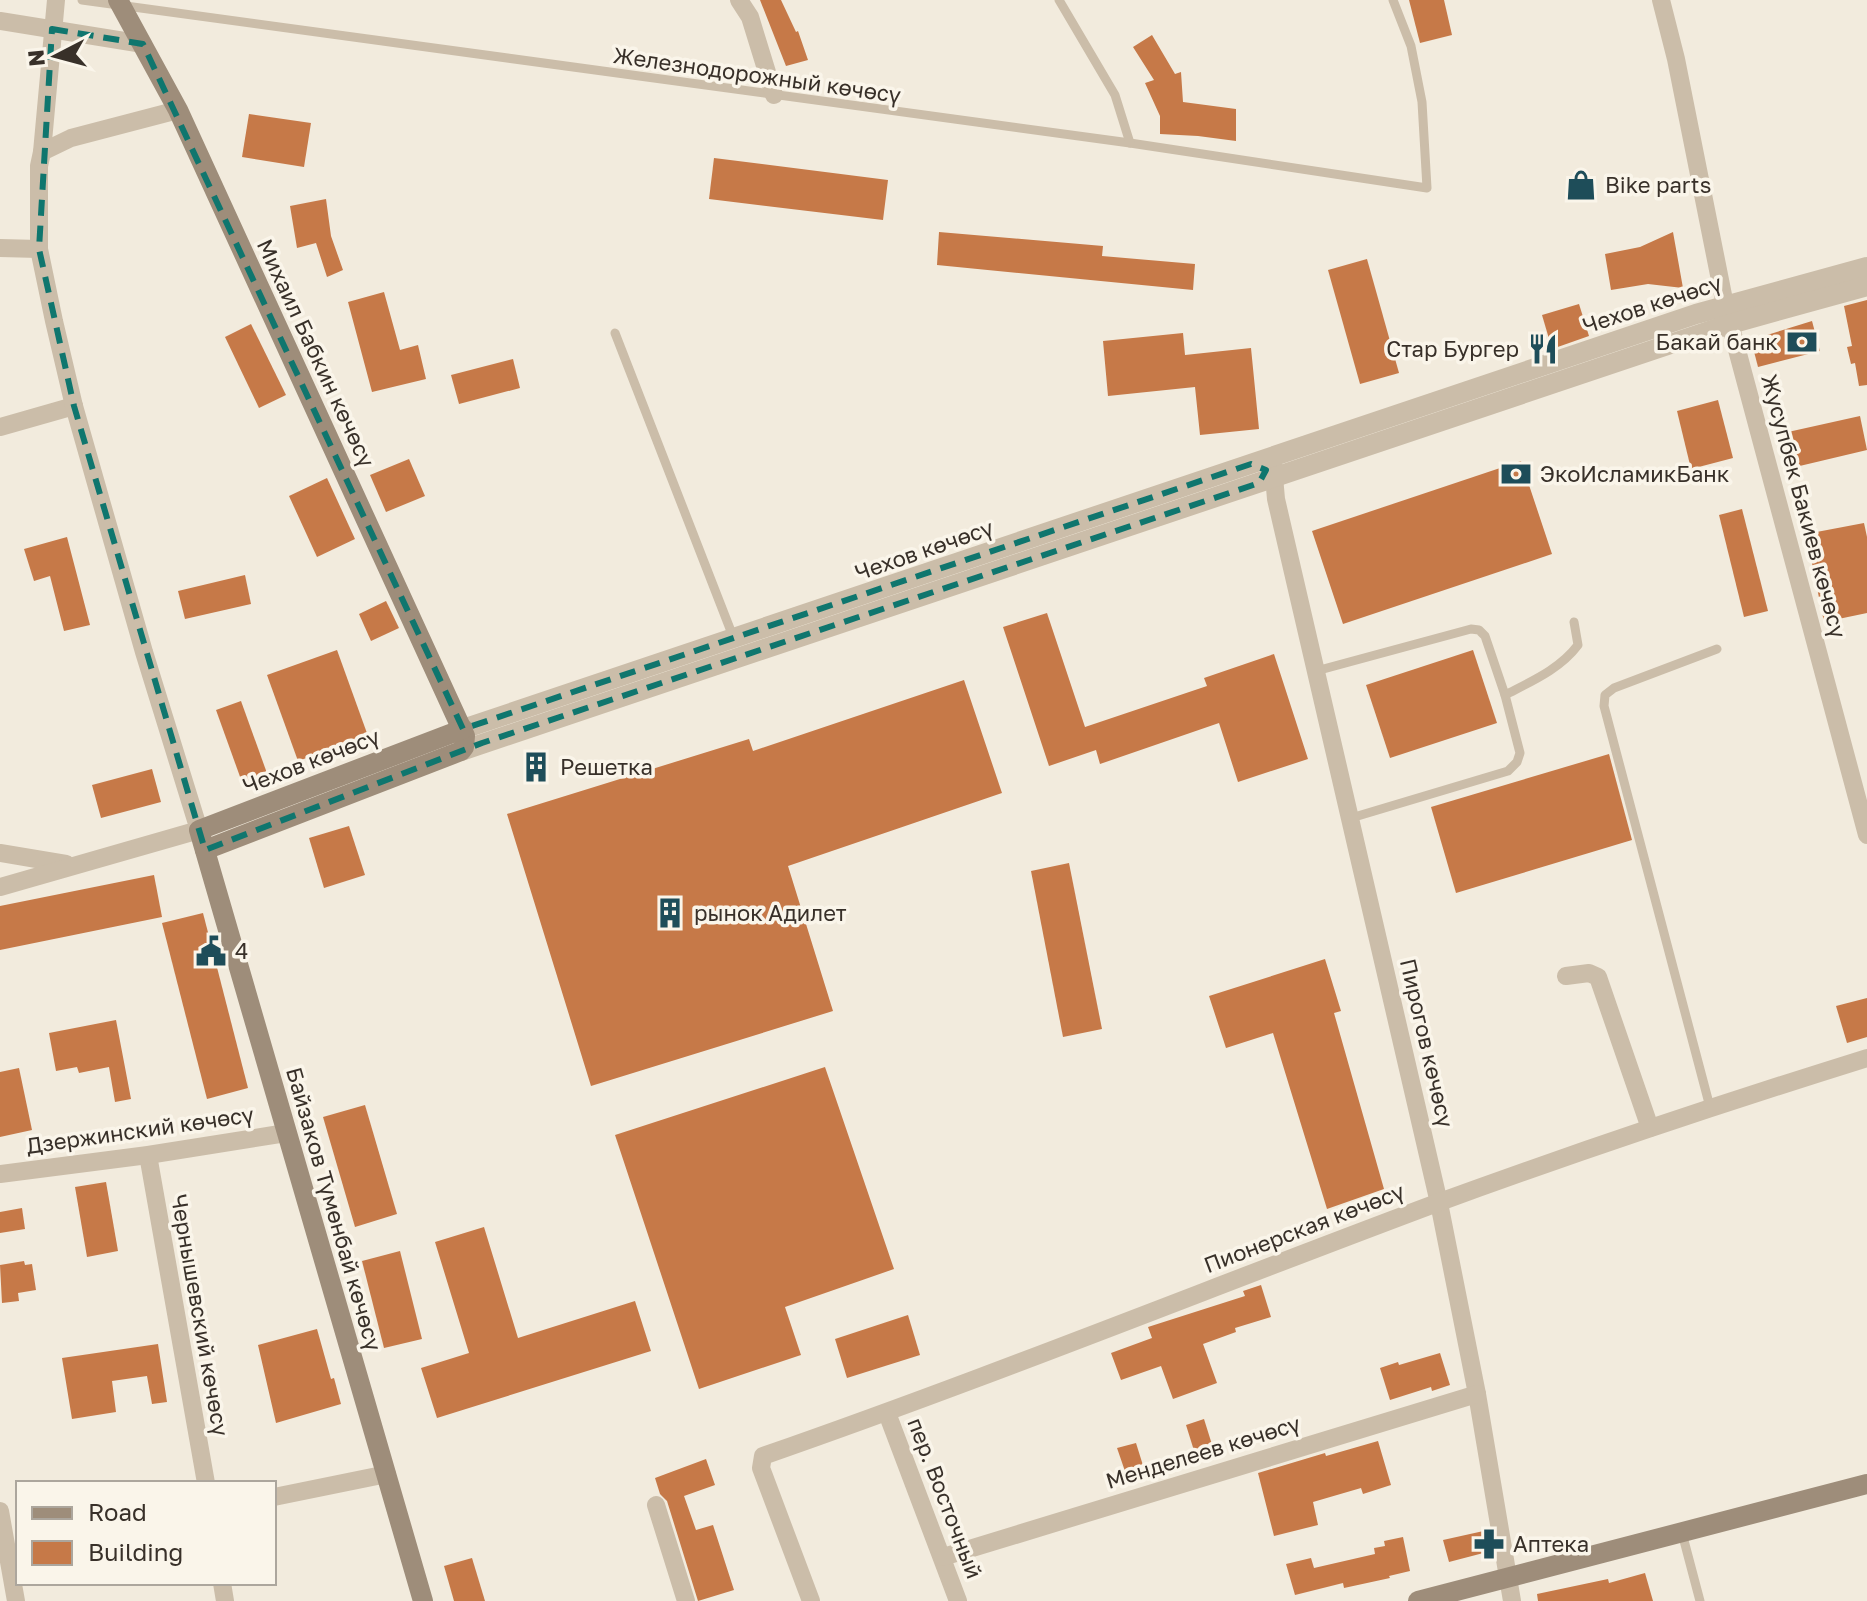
<svg xmlns="http://www.w3.org/2000/svg" width="1867" height="1601" viewBox="0 0 1867 1601" font-family="'Golos Text',sans-serif">
	<rect width="100%" height="100%" fill="#f2ebdd"/>
	<g fill="#c67948">
		<polygon points="760,0 781,0 796,32 798,31 808,60 786,66"/>
		<polygon points="1409,0 1444,0 1452,35 1420,43"/>
		<polygon points="1152,35 1175,74 1181,72 1183,102 1236,109 1236,141 1198,136 1160,134 1160,116 1145,83 1154,80 1133,47"/>
		<polygon points="249,114 311,123 304,167 242,157"/>
		<polygon points="714,158 888,180 883,220 709,199"/>
		<polygon points="326,199 331,236 343,270 327,277 316,243 297,248 290,206"/>
		<polygon points="939,232 1103,246 1102,256 1195,264 1193,290 937,265"/>
		<polygon points="1673,232 1683,288 1648,284 1611,290 1605,254 1640,247"/>
		<polygon points="1367,259 1399,373 1360,384 1328,270"/>
		<polygon points="384,292 400,350 418,345 426,379 372,392 348,302"/>
		<polygon points="1867,300 1867,385 1859,386 1855,363 1851,364 1847,347 1852,346 1844,306"/>
		<polygon points="1579,304 1589,336 1552,349 1542,315"/>
		<polygon points="1812,321 1820,351 1758,367 1751,340"/>
		<polygon points="251,324 286,395 259,408 225,337"/>
		<polygon points="1183,333 1185,355 1251,348 1259,429 1200,435 1195,387 1108,396 1103,341"/>
		<polygon points="513,359 520,388 459,404 451,375"/>
		<polygon points="1718,400 1733,458 1691,469 1677,411"/>
		<polygon points="1860,416 1867,450 1787,469 1779,434"/>
		<polygon points="409,459 425,496 386,512 370,475"/>
		<polygon points="1521,461 1552,554 1343,624 1312,531"/>
		<polygon points="327,478 355,539 317,557 289,496"/>
		<polygon points="1742,509 1768,611 1744,617 1719,515"/>
		<polygon points="1864,523 1867,537 1867,613 1824,622 1806,534"/>
		<polygon points="67,537 90,625 64,631 50,576 34,581 24,549"/>
		<polygon points="245,575 251,604 185,619 178,591"/>
		<polygon points="386,601 399,628 371,641 359,614"/>
		<polygon points="1047,613 1085,727 1207,686 1204,678 1274,654 1308,759 1238,782 1219,723 1100,764 1096,750 1049,766 1003,627"/>
		<polygon points="337,650 368,736 298,761 267,675"/>
		<polygon points="1473,650 1497,723 1390,758 1366,685"/>
		<polygon points="964,680 1002,793 788,866 833,1011 591,1086 507,814 749,739 753,751"/>
		<polygon points="241,701 268,776 243,785 216,710"/>
		<polygon points="1609,754 1632,840 1456,893 1431,807"/>
		<polygon points="152,769 161,802 101,818 92,785"/>
		<polygon points="349,826 365,875 324,888 309,838"/>
		<polygon points="1069,863 1102,1029 1063,1037 1031,871"/>
		<polygon points="154,875 162,917 0,950 0,906"/>
		<polygon points="203,913 248,1088 207,1099 162,923"/>
		<polygon points="1325,959 1341,1011 1334,1013 1384,1189 1327,1209 1273,1033 1226,1048 1209,996"/>
		<polygon points="1867,998 1867,1037 1847,1043 1836,1006"/>
		<polygon points="116,1020 131,1099 115,1102 109,1067 79,1073 77,1067 56,1071 49,1033"/>
		<polygon points="825,1067 894,1269 785,1307 801,1355 699,1389 615,1135"/>
		<polygon points="19,1068 32,1130 0,1137 0,1072"/>
		<polygon points="365,1105 397,1214 355,1227 323,1117"/>
		<polygon points="106,1182 118,1251 87,1257 75,1187"/>
		<polygon points="22,1208 25,1229 0,1233 0,1212"/>
		<polygon points="484,1227 518,1338 635,1301 651,1351 437,1418 421,1368 469,1353 435,1242"/>
		<polygon points="400,1251 422,1339 384,1348 362,1261"/>
		<polygon points="24,1261 25,1265 32,1264 36,1290 18,1293 19,1301 2,1303 0,1265"/>
		<polygon points="1261,1285 1271,1317 1235,1328 1236,1332 1203,1344 1217,1383 1173,1399 1161,1366 1121,1380 1111,1353 1152,1338 1148,1327 1245,1296 1243,1291"/>
		<polygon points="908,1315 920,1355 847,1378 835,1339"/>
		<polygon points="317,1329 331,1379 334,1378 341,1404 276,1423 258,1345"/>
		<polygon points="158,1344 167,1402 152,1404 147,1376 112,1381 116,1412 72,1419 62,1358"/>
		<polygon points="1440,1353 1450,1385 1432,1391 1431,1387 1390,1400 1380,1368 1398,1362 1399,1365"/>
		<polygon points="1204,1419 1214,1451 1196,1457 1186,1425"/>
		<polygon points="1378,1441 1391,1485 1363,1494 1361,1488 1313,1502 1318,1525 1274,1536 1258,1473 1325,1453 1326,1456"/>
		<polygon points="1136,1443 1146,1475 1128,1480 1117,1448"/>
		<polygon points="706,1459 715,1485 684,1496 696,1530 713,1525 734,1590 698,1601 667,1501 660,1494 655,1478"/>
		<polygon points="1488,1530 1491,1551 1449,1562 1443,1540"/>
		<polygon points="1403,1537 1410,1571 1389,1576 1390,1578 1344,1588 1343,1583 1295,1595 1286,1564 1311,1558 1314,1568 1375,1554 1374,1548 1385,1546 1384,1541"/>
		<polygon points="472,1558 485,1601 454,1601 444,1566"/>
		<polygon points="1645,1573 1653,1601 1538,1601 1537,1594 1608,1579 1609,1583"/>
	</g>
	<g fill="none" stroke-linecap="round" stroke-linejoin="round">
		<g stroke="#cbbda9" stroke-width="9">
			<polyline points="82,0 1130,143 1427,188 1422,102 1411,46 1393,0"/>
			<polyline points="1059,0 1115,95 1130,143"/>
			<polyline points="615,333 734,639"/>
			<polyline points="1316,671 1471,629 1479,630 1485,636 1505,695 1520,753 1517,762 1508,771 1351,818"/>
			<path d="M 1505,695 C 1532,681 1560,669 1578,645 L 1574,622"/>
			<polyline points="1710,1107 1604,706 1605,695 1614,688 1717,649"/>
			<polyline points="1682,1533 1700,1601"/>
		</g>
		<g stroke="#cbbda9" stroke-width="18">
			<polyline points="739,0 750,17 774,95"/>
			<polyline points="1661,0 1676,59 1725,305 1867,835"/>
			<polyline points="0,21 143,44"/>
			<polyline points="42,152 56,0"/>
			<polyline points="0,248 39,249"/>
			<polyline points="0,427 74,406"/>
			<polyline points="1273,465 1276,499 1439,1203 1477,1394 1512,1601"/>
			<polyline points="0,853 66,864"/>
			<polyline points="0,887 199,830 144,652 74,406 54,321 39,249 39,166 42,152 71,138 178,110"/>
			<polyline points="1566,976 1589,973 1598,977 1650,1128"/>
			<polyline points="148,1155 206,1483"/>
			<polyline points="0,1174 148,1155 286,1133"/>
			<polyline points="887,1413 958,1601"/>
			<polyline points="274,1497 387,1474"/>
			<polyline points="656,1505 686,1601"/>
			<polyline points="0,1511 16,1601"/>
			<polyline points="943,1557 1477,1394"/>
			<polyline points="222,1583 225,1601"/>
			<path d="M 811,1601 L 761,1468 L 763,1456 C 990,1377 1212,1287 1437,1203 C 1579,1151 1723,1103 1867,1058"/>
		</g>
		<g stroke="#cbbda9" stroke-width="20">
			<polyline points="463,729 1696,314 1867,267"/>
			<polyline points="461,751 1730,324 1867,286"/>
		</g>
		<g stroke="#9e8d7a" stroke-width="20">
			<polyline points="118,0 178,110 465,736 464,747 461,751 205,850"/>
			<polyline points="423,1601 199,830 463,729"/>
			<polyline points="1418,1601 1867,1484"/>
		</g>
	</g>
	<path fill="none" stroke="#0f766e" stroke-width="6" stroke-dasharray="16 10" stroke-linejoin="round" d="M 52,29 L 143,44 L 463,729 L 1251,464 L 1266,470 L 1259,483 L 482,743 L 205,850 L 74,406 L 39,249 Z"/>
	<defs>
		<g id="shop-bare" transform="scale(2.4)"><path d="M-5-2.5h2.3a2.7 3.5 0 0 1 5.4 0H5L5.5 6h-11ZM-1.5-2.5h3a1.5 2.3 0 0 0-3 0Z" fill="#1e4d59" stroke="#faf5ea" stroke-width="2.5" paint-order="stroke"/></g>
		<g id="bank-bare" transform="scale(2.4)"><path d="M-6-4H6V4H-6ZM0-2.3a2.3 2.3 0 1 0 0 4.6a2.3 2.3 0 1 0 0-4.6Z" fill="#1e4d59" stroke="#faf5ea" stroke-width="2.5" paint-order="stroke"/></g>
		<g id="restaurant-bare" transform="scale(2.4)"><path d="M-5-6h1v4h1v-4h1v4h1v-4h1v5L-1.5 .5V6h-2V.5L-5-1ZM5-6V6H3V1.5H1.5Q1.5-4 5-6Z" fill="#1e4d59" stroke="#faf5ea" stroke-width="2.5" paint-order="stroke"/></g>
		<g id="building-bare" transform="scale(2.4)"><path d="M-4-6H4V6H1V3H-1V6H-4ZM-2.5-4.3h1.7v1.8h-1.7ZM.8-4.3h1.7v1.8H.8ZM-2.5-1h1.7V.8h-1.7ZM.8-1h1.7V.8H.8Z" fill="#1e4d59" stroke="#faf5ea" stroke-width="2.5" paint-order="stroke"/></g>
		<g id="civic-bare" transform="scale(2.4)"><path d="M-.6-6.5H3V-4.5H.6V-3L4-1V1h2V6H-6V1h2V-1L-.6-3ZM-1.2 2.5V6h2.4V2.5Z" fill="#1e4d59" stroke="#faf5ea" stroke-width="2.5" paint-order="stroke"/></g>
		<g id="pharmacy-bare" transform="scale(2.4)"><path d="M-2-6h4v4h4v4h-4v4h-4v-4h-4v-4h4Z" fill="#1e4d59" stroke="#faf5ea" stroke-width="2.5" paint-order="stroke"/></g>
	</defs>
	<g fill-rule="evenodd">
		<use href="#shop-bare" x="1581" y="185"/>
		<use href="#bank-bare" x="1802" y="342"/>
		<use href="#restaurant-bare" x="1543" y="349"/>
		<use href="#bank-bare" x="1516" y="474"/>
		<use href="#building-bare" x="536" y="767"/>
		<use href="#building-bare" x="670" y="913"/>
		<use href="#civic-bare" x="211" y="951"/>
		<use href="#pharmacy-bare" x="1489" y="1544"/>
	</g>
	<g text-anchor="middle" stroke-width="7" stroke-linejoin="round" paint-order="stroke">
		<g font-size="22" fill="#383029" stroke="#faf5ea">
			<text transform="translate(757 75) rotate(8)" y="8">Железнодорожный көчөсү</text>
			<text transform="translate(1652 304) rotate(-18)" y="8">Чехов көчөсү</text>
			<text transform="translate(316 353) rotate(65)" y="8">Михаил Бабкин көчөсү</text>
			<text transform="translate(1804 506) rotate(75)" y="8">Жусупбек Бакиев көчөсү</text>
			<text transform="translate(924 550) rotate(-19)" y="8">Чехов көчөсү</text>
			<text transform="translate(311 761) rotate(-21)" y="8">Чехов көчөсү</text>
			<text transform="translate(1427 1043) rotate(77)" y="8">Пирогов көчөсү</text>
			<text transform="translate(140 1130) rotate(-8)" y="8">Дзержинский көчөсү</text>
			<text transform="translate(334 1209) rotate(74)" y="8">Байзаков Түмөнбай көчөсү</text>
			<text transform="translate(1304 1228) rotate(-21)" y="8">Пионерская көчөсү</text>
			<text transform="translate(200 1315) rotate(80)" y="8">Чернышевский көчөсү</text>
			<text transform="translate(1203 1452) rotate(-17)" y="8">Менделеев көчөсү</text>
			<text transform="translate(945 1498) rotate(69)" y="8">пер. Восточный</text>
		</g>
		<g font-size="22" fill="#383029" stroke="#faf5ea" text-anchor="start">
			<text x="1605" y="193">Bike parts</text>
			<text x="1778" y="350" text-anchor="end">Бакай банк</text>
			<text x="1519" y="357" text-anchor="end">Стар Бургер</text>
			<text x="1540" y="482">ЭкоИсламикБанк</text>
			<text x="560" y="775">Решетка</text>
			<text x="694" y="921">рынок Адилет</text>
			<text x="235" y="959">4</text>
			<text x="1513" y="1552">Аптека</text>
		</g>
	</g>
	<rect x="16" y="1481" width="260" height="104" fill="#faf5ea" stroke="#aca69d" stroke-width="2"/>
	<rect x="32" y="1507" width="40" height="12" fill="#9e8d7a" stroke="#aca69d" stroke-width="2"/>
	<text x="88" y="1521" font-size="24" fill="#383029">Road</text>
	<rect x="32" y="1541" width="40" height="24" fill="#c67948" stroke="#aca69d" stroke-width="2"/>
	<text x="88" y="1561" font-size="24" fill="#383029">Building</text>
	<g transform="translate(56 56) rotate(264)" stroke="#faf5ea" stroke-width="6" paint-order="stroke">
	<path d="M0-6L14 30L0 20L-14 30Z" fill="#383029"/>
	<text y="-12" font-size="22" font-weight="bold" text-anchor="middle" fill="#383029">N</text>
	</g>
</svg>
